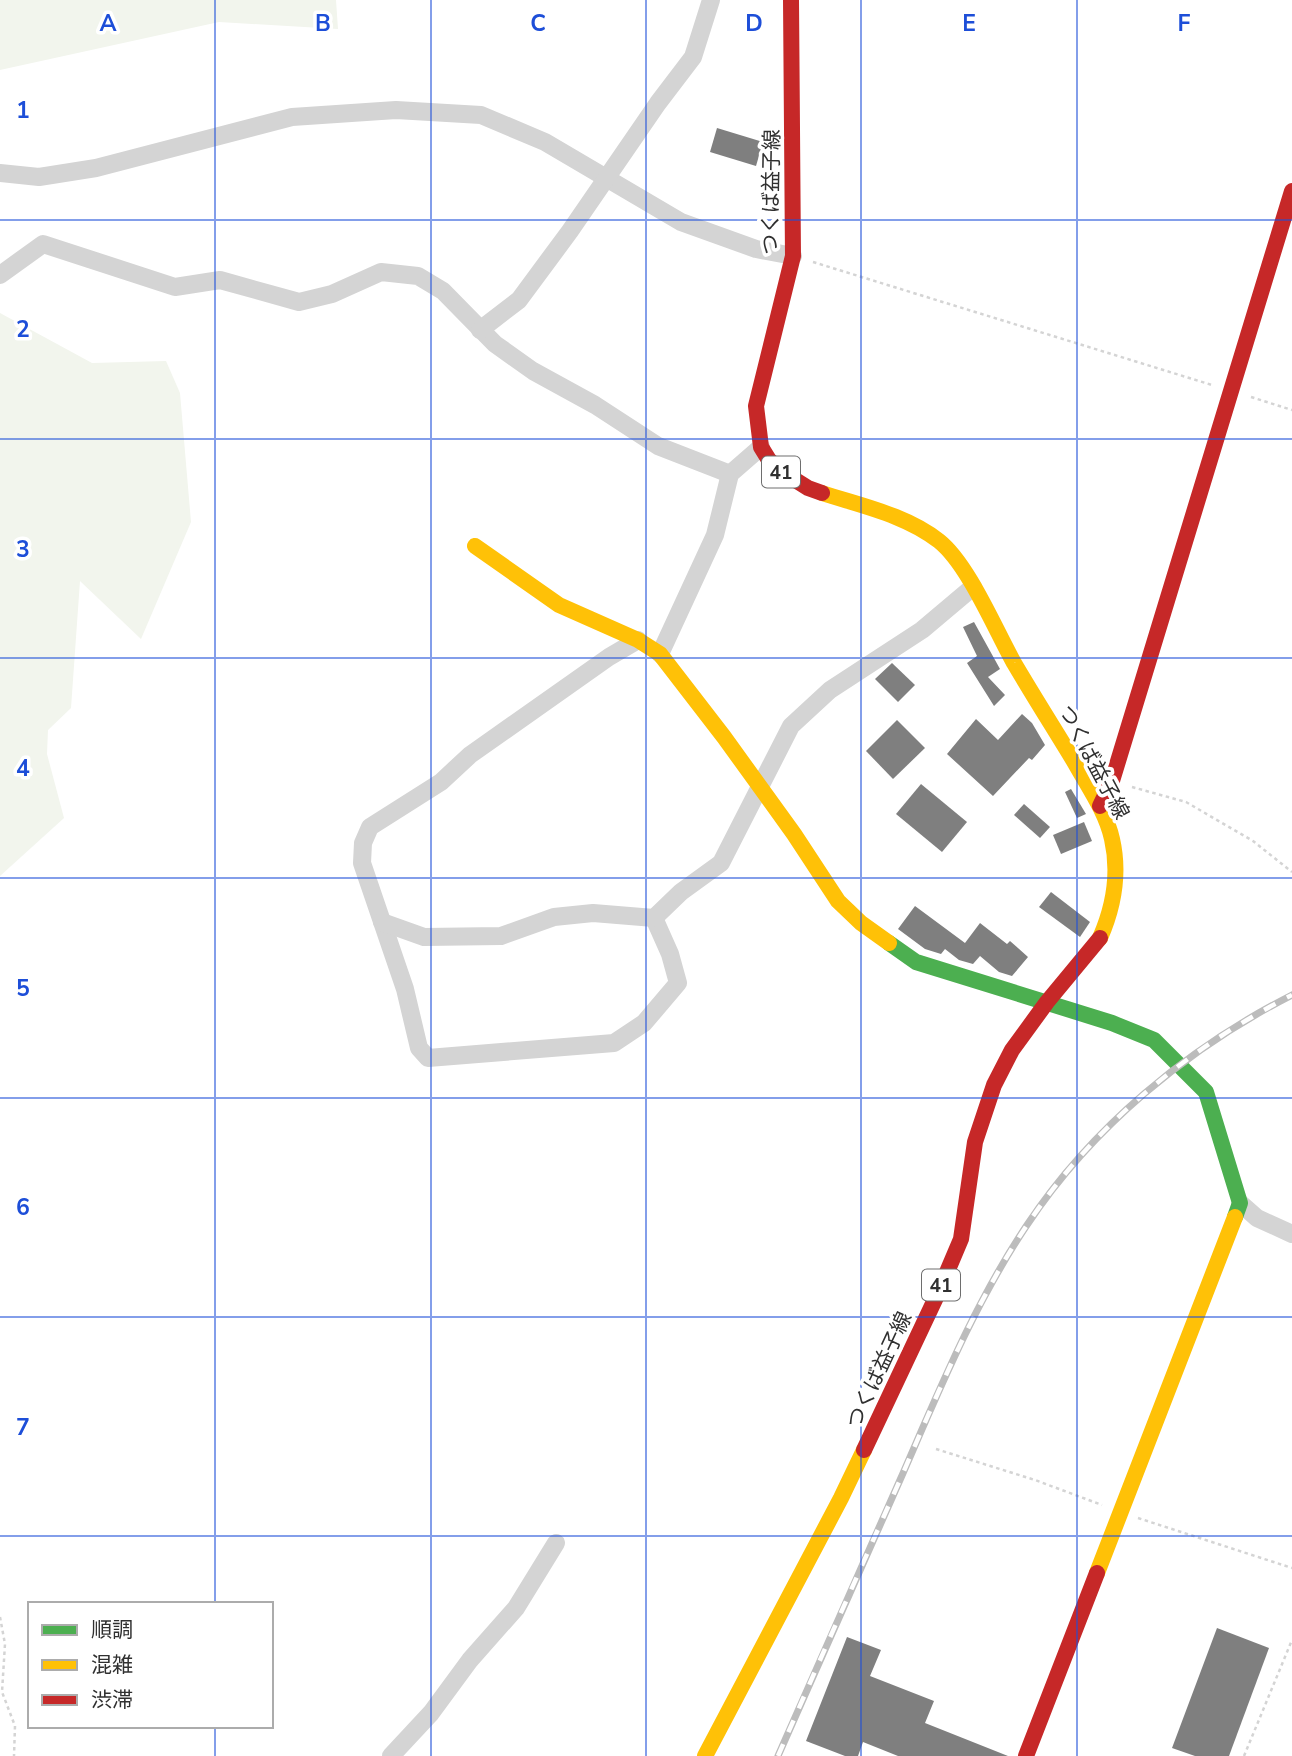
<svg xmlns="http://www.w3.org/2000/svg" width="1292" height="1756" viewBox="0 0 1292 1756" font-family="'Nunito Sans','Noto Sans JP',sans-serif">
	<rect width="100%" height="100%" fill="#fff"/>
	<g fill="#f2f5ed">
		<polygon points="0,0 336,0 338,29 219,22 0,70"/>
		<polygon points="0,313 92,363 166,361 180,393 191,522 141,639 80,581 71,708 48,730 47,754 64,818 0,876"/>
	</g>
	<g fill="#7f7f7f">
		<polygon points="717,128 763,142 756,166 710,152"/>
		<polygon points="974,622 1000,669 988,677 1005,695 994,706 967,663 977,656 963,627"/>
		<polygon points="892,663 915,685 898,702 875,679"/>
		<polygon points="1022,714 1032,723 1045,745 1032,760 1029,758 993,796 947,754 976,719 998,740"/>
		<polygon points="897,720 925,748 893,779 866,751"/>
		<polygon points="921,784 967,822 942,852 896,814"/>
		<polygon points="1071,789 1086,814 1077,818 1065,792"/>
		<polygon points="1024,804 1050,827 1040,838 1014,815"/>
		<polygon points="1084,822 1092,841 1061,854 1053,835"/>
		<polygon points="1051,892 1090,922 1080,937 1039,907"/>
		<polygon points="915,906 965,943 980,923 1007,944 1010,941 1028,957 1012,976 999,972 980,956 973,964 959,960 945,949 941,954 925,949 898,929"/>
		<polygon points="1217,1628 1269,1648 1229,1756 1195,1756 1172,1748"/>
		<polygon points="847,1637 881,1650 870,1676 934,1701 925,1723 1008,1756 898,1756 863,1742 858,1756 845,1756 806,1741"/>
	</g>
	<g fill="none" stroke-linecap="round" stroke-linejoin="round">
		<g stroke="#d4d4d4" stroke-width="2.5" stroke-dasharray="3.5 3.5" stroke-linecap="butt">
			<polyline points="813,262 1212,385"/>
			<polyline points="1251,397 1292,410"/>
			<polyline points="1132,787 1186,802 1253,841 1292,872"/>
			<polyline points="936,1449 1035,1480 1102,1505"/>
			<polyline points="1138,1518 1292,1568"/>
			<polyline points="0,1617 5,1644 2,1692 15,1726 14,1756"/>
			<polyline points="1244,1756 1292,1640"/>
		</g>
		<g stroke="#d4d4d4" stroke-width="18">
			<polyline points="0,173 39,177 96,168 292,117 396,110 481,115 545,142 681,222 756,249 793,256"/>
			<polyline points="0,275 43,244 175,287 220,280 299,302 332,294 381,272 418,276 443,291 495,344 533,371 595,405 658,446 730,474"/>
			<polyline points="480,330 519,300 570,231 658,103 693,57 711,0"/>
			<polyline points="638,640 609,657 470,755 441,782 370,827 363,843 362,863 405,989 419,1048 428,1058 614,1043 644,1023 678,983 670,954 654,918"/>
			<polyline points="660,654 715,535 730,474 761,447"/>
			<polyline points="382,922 424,937 501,936 554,917 593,913 654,918 681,892 721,863 791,726 830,690 922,630 973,587"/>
			<polyline points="1240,1203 1257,1218 1292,1234"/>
			<polyline points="391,1756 431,1713 470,1660 516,1608 556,1543"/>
		</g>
		<polyline stroke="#4caf50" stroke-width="16" points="889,943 916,962 1112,1023 1154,1040 1206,1092 1240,1203 1235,1217"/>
		<g stroke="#ffc107" stroke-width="16">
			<path d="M 822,493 C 862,506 906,515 939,541 C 968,564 995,629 1014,663 C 1034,697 1055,730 1075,763 C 1089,788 1106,812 1112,839 C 1120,874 1114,906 1100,938"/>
			<polyline points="475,546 559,605 638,640 660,654 724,737 794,834 838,901 861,923 889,943"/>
			<polyline points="1097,1573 1235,1217"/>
			<polyline points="705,1756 841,1498 864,1450"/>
		</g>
		<g stroke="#c62828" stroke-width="16">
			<polyline points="791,0 793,256 756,406 761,447 769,460 781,471 808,488 822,493"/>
			<polyline points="1100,806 1112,781 1292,191"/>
			<polyline points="864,1450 939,1291 961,1239 975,1142 994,1085 1012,1050 1047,1002 1100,938"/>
			<polyline points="1026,1756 1097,1573"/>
		</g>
		<g stroke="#bcbcbc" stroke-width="7">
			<path id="rail" d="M 778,1756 C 818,1664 859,1572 900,1480 C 938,1393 974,1304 1027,1225 C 1092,1127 1188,1048 1292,995"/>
		</g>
		<use href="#rail" stroke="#fff" stroke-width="4.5" stroke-dasharray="13" stroke-linecap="butt"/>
	</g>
	<path fill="none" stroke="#1d4ed8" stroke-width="2" stroke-opacity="0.55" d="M 215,0 L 215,1604M 431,0 L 431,1756M 646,0 L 646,1756M 861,0 L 861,1756M 1077,0 L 1077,1756M 0,220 L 1292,220M 0,439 L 1292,439M 0,658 L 1292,658M 0,878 L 1292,878M 0,1098 L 1292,1098M 0,1317 L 1292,1317M 0,1536 L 1292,1536M 215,1726 L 215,1756"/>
	<g text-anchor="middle" stroke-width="7" stroke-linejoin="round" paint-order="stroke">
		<g fill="#fff" stroke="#6e6e6e" stroke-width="2">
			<rect x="762" y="456.5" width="38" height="31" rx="5"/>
			<rect x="922" y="1269.5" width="38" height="31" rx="5"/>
		</g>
		<g font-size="19" font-weight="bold" fill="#303030">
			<text x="781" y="479">41</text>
			<text x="941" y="1292">41</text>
		</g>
		<g font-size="21" fill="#303030" stroke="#fff">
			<text transform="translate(771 192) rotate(-89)" y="7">つくば益子線</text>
			<text transform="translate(1094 762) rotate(62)" y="7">つくば益子線</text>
			<text transform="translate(879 1370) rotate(-65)" y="7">つくば益子線</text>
		</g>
	</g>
	<g font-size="23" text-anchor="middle" font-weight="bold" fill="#1d4ed8" stroke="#fff" stroke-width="7" stroke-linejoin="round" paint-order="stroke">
		<text x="108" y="31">A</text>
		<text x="323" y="31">B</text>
		<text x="538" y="31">C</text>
		<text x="754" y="31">D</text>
		<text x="969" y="31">E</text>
		<text x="1184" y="31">F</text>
		<text x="23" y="118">1</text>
		<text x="23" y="337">2</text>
		<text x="23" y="557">3</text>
		<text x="23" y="776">4</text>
		<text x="23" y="996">5</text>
		<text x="23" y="1215">6</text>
		<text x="23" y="1435">7</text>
	</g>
	<rect x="28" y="1602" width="245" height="126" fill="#ffffff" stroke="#acacac" stroke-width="2"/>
	<rect x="42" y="1625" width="35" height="10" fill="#4caf50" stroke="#acacac" stroke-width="2"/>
	<text x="91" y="1637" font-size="21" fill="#303030">順調</text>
	<rect x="42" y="1660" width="35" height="10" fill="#ffc107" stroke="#acacac" stroke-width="2"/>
	<text x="91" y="1672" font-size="21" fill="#303030">混雑</text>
	<rect x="42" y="1695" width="35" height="10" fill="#c62828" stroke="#acacac" stroke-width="2"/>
	<text x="91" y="1707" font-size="21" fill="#303030">渋滞</text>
</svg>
